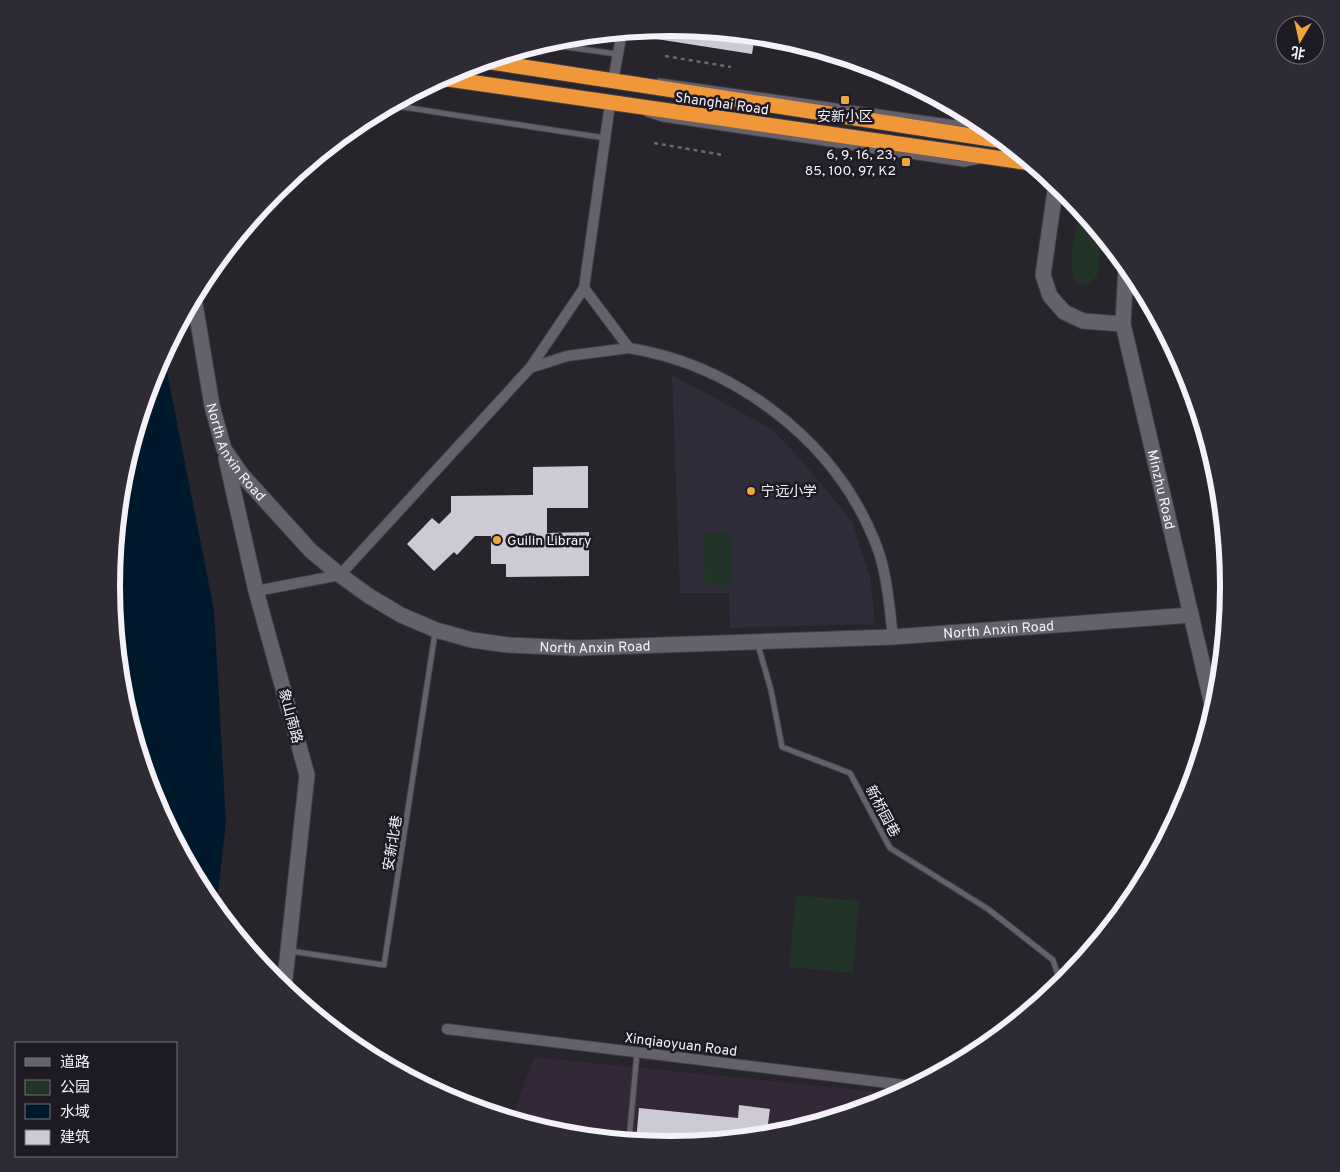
<svg xmlns="http://www.w3.org/2000/svg" width="1340" height="1172" viewBox="0 0 1340 1172" font-family="Overpass,'Noto Sans SC',sans-serif">
	<rect width="100%" height="100%" fill="#27242c"/>
	<polygon fill="#312c3a" points="672,375 772,429 801,460 852,521 871,581 875,624 730,628 729,593 680,593"/>
	<polygon fill="#332837" points="534,1057 899,1094 883,1102 779,1134 670,1144 561,1134 512,1119"/>
	<g fill="#223428">
		<path d="M 1084,214 L 1103,237 L 1097,277 L 1085,285 L 1076,282 C 1067,272 1073,222 1084,214 Z"/>
		<polygon points="730,532 732,585 705,586 703,533"/>
		<polygon points="796,895 859,901 853,973 789,967"/>
	</g>
	<polygon fill="#00182c" points="165,351 167,372 214,610 226,822 216,909 205,896 154,799 122,695 112,586 122,477 154,372"/>
	<g fill="#cdc9d5">
		<polygon points="670,28 755,36 752,54 631,35 632,31"/>
		<polygon points="588,466 588,508 547,508 547,533 589,532 589,576 506,577 506,564 491,564 491,536 475,536 457,555 454,552 434,571 407,544 432,518 439,524 451,512 451,496 533,495 533,467"/>
		<polygon points="739,1105 770,1109 768,1124 797,1128 779,1134 670,1144 636,1141 639,1108 738,1118"/>
	</g>
	<g fill="none" stroke-linecap="round" stroke-linejoin="round">
		<g stroke="#423f47" stroke-width="7">
			<g id="lane">
				<polyline points="544,44 617,54"/>
				<polyline points="659,81 970,125 983,132"/>
				<polyline points="390,105 605,138"/>
				<polyline points="647,114 663,119 964,164 979,161"/>
				<polyline points="758,645 771,690 782,747 850,773 890,848 988,909 1053,960 1061,984"/>
				<polyline points="290,951 384,965 435,633"/>
				<polyline points="629,1140 637,1053"/>
			</g>
		</g>
		<g stroke="#423f47" stroke-width="12">
			<g id="street">
				<polyline points="613,81 622,32"/>
				<path d="M 584,288 L 629,348 C 734,365 832,439 873,537 C 887,568 889,604 893,637"/>
				<polyline points="530,368 567,356 629,348"/>
				<polyline points="256,591 340,575 530,368 584,288 610,104"/>
				<polyline points="447,1029 913,1086"/>
			</g>
		</g>
		<g stroke="#423f47" stroke-width="17">
			<g id="secondary">
				<polyline points="1056,184 1043,275 1050,296 1064,312 1083,321 1123,324"/>
				<path id="s1" d="M 1126,266 L 1123,324 L 1213,709"/>
				<path id="s2" d="M 194,298 L 212,406 L 224,449 L 242,475 L 311,551 L 340,575 L 369,596 L 401,615 L 436,630 L 472,640 L 508,645 L 576,648 L 893,637 L 1191,615"/>
				<polyline points="226,458 256,591 307,775 284,988"/>
			</g>
		</g>
		<g stroke="#423f47" stroke-width="17">
			<g id="highway">
				<polyline points="485,61 1004,141"/>
				<polyline points="441,78 1031,163"/>
			</g>
		</g>
		<g stroke="#6d6a72" stroke-width="2.5" stroke-dasharray="4 4" stroke-linecap="butt">
			<polyline points="665,56 731,67"/>
			<polyline points="654,143 723,155"/>
		</g>
		<use href="#lane" stroke="#64616b" stroke-width="5"/>
		<use href="#street" stroke="#64616b" stroke-width="10"/>
		<use href="#secondary" stroke="#64616b" stroke-width="15"/>
		<use href="#highway" stroke="#f09839" stroke-width="15"/>
	</g>
	<g fill="#eea73d" stroke="#1d1a23" stroke-width="2">
		<rect x="840" y="95" width="10" height="10" rx="2.5"/>
		<rect x="901" y="157" width="10" height="10" rx="2.5"/>
		<circle cx="751" cy="491" r="5"/>
		<circle cx="497" cy="540" r="5"/>
	</g>
	<g text-anchor="middle" stroke-width="5" stroke-linejoin="round" paint-order="stroke">
		<g font-size="14" fill="#f4f2f8" stroke="#1d1a23">
			<text transform="translate(722 103) rotate(8)" y="5">Shanghai Road</text>
			<text dy="5" stroke="none"><textPath href="#s2" startOffset="162">North Anxin Road</textPath></text>
			<text dy="5" stroke="none"><textPath href="#s1" startOffset="228">Minzhu Road</textPath></text>
			<text dy="5" stroke="none"><textPath href="#s2" startOffset="1002">North Anxin Road</textPath></text>
			<text dy="5" stroke="none"><textPath href="#s2" startOffset="598">North Anxin Road</textPath></text>
			<text transform="translate(291 716) rotate(75)" y="5">象山南路</text>
			<text transform="translate(883 811) rotate(62)" y="5">新桥园巷</text>
			<text transform="translate(392 843) rotate(-81)" y="5">安新北巷</text>
			<text transform="translate(681 1044) rotate(7)" y="5">Xinqiaoyuan Road</text>
		</g>
		<g font-size="14" fill="#f4f2f8" stroke="#1d1a23" text-anchor="start">
			<text x="845" y="121" text-anchor="middle">安新小区</text>
			<text x="896" y="159" text-anchor="end">6, 9, 16, 23,<tspan x="896" dy="16">85, 100, 97, K2</tspan></text>
			<text x="761" y="496">宁远小学</text>
			<text x="507" y="545">Guilin Library</text>
		</g>
	</g>
	<path d="M0 0H1340V1172H0ZM120 586a550 550 0 1 1 1100 0a550 550 0 1 1-1100 0Z" fill="#2e2b34" fill-rule="evenodd"/>
	<path fill="none" stroke="#f4f2f8" stroke-width="6" d="M120 586a550 550 0 1 1 1100 0a550 550 0 1 1-1100 0Z"/>
	<rect x="15" y="1042" width="162" height="115" fill="#1d1a23" stroke="#737078"/>
	<rect x="25" y="1058" width="25" height="8" fill="#64616b" stroke="#737078"/>
	<text x="60" y="1067" font-size="15" fill="#f4f2f8">道路</text>
	<rect x="25" y="1080" width="25" height="15" fill="#223428" stroke="#737078"/>
	<text x="60" y="1092" font-size="15" fill="#f4f2f8">公园</text>
	<rect x="25" y="1104" width="25" height="15" fill="#00182c" stroke="#737078"/>
	<text x="60" y="1117" font-size="15" fill="#f4f2f8">水域</text>
	<rect x="25" y="1130" width="25" height="15" fill="#cdc9d5" stroke="#737078"/>
	<text x="60" y="1142" font-size="15" fill="#f4f2f8">建筑</text>
	<g transform="translate(1300 40) rotate(189)"><circle r="24" fill="#1d1a23" stroke="#737078"/>
	<path d="M0-4L9 19L0 12L-9 19Z" fill="#eea73d"/>
	<text y="-8" font-size="14" font-weight="bold" text-anchor="middle" fill="#f4f2f8">北</text>
	</g>
</svg>
